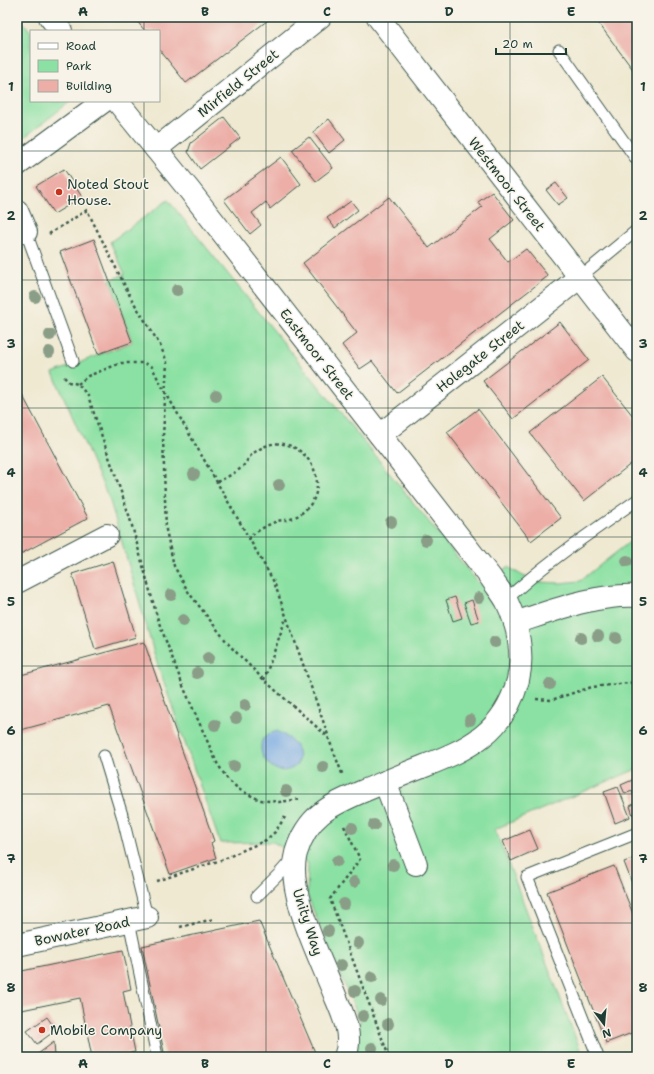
<svg xmlns="http://www.w3.org/2000/svg" width="654" height="1074" viewBox="0 0 654 1074" font-family="'Shantell Sans',sans-serif">
	<rect width="100%" height="100%" fill="#f7f3e8"/>
	<filter id="ink" filterUnits="userSpaceOnUse"><feTurbulence type="fractalNoise" baseFrequency=".025" numOctaves="2"/><feDisplacementMap in="SourceGraphic" scale="8" xChannelSelector="R" yChannelSelector="G"/><feConvolveMatrix kernelMatrix="1 2 1 2 8 2 1 2 1" color-interpolation-filters="sRGB"/></filter>
	<filter id="wash" filterUnits="userSpaceOnUse"><feTurbulence type="fractalNoise" baseFrequency=".012" numOctaves="4" result="noise"/><feDisplacementMap in="SourceGraphic" scale="16" xChannelSelector="R" yChannelSelector="G"/><feGaussianBlur stdDeviation="0.9" result="paint"/><feColorMatrix in="noise" values="0 0 0 0 0 0 0 0 0 0 0 0 0 0 0 0 0 1.4 0 .05"/><feComposite in="paint" operator="in"/></filter>
	<g filter="url(#wash)">
		<rect width="100%" height="100%" fill="#efe9d2"/>
		<g fill="#8be1a3" stroke="#558f6c">
			<polygon points="17,17 19,17 31,32 31,101 71,101 17,143"/>
			<polygon points="168,200 480,585 508,567 523,576 540,582 560,583 580,581 637,536 637,769 495,829 583,1057 356,1057 360,1021 307,895 308,863 273,842 220,843 157,663 110,501 53,373 132,342 110,280 125,274 110,242"/>
		</g>
		<path fill="#76a9e2" stroke="#4a738b" d="M 277,731 C 292,739 303,748 297,765 C 284,776 270,770 263,756 C 260,751 261,745 262,740 L 269,734 Z"/>
		<g id="blocks">
			<g fill="#ecaea7">
				<polygon points="142,17 272,17 186,83 159,49 159,31 145,31 137,21"/>
				<polygon points="594,17 637,17 637,75"/>
				<polygon points="224,117 240,138 200,169 188,152 191,143"/>
				<polygon points="329,119 345,140 329,153 313,132"/>
				<polygon points="309,137 333,168 316,181 292,150"/>
				<polygon points="281,157 301,184 270,209 266,202 252,213 261,225 250,234 224,200"/>
				<polygon points="64,169 82,197 54,214 36,186"/>
				<polygon points="556,183 568,198 558,205 546,190"/>
				<polygon points="492,192 514,220 490,239 508,262 526,249 548,276 397,393 372,361 360,369 342,345 357,333 303,263 389,197 429,248 482,207 478,202"/>
				<polygon points="351,201 358,210 335,228 327,218"/>
				<polygon points="94,239 132,342 98,354 60,252"/>
				<polygon points="560,322 589,360 513,419 483,381"/>
				<polygon points="602,377 637,421 637,459 584,501 530,433"/>
				<polygon points="17,385 88,518 17,556"/>
				<polygon points="478,409 561,518 531,541 447,432"/>
				<polygon points="113,561 136,637 95,649 72,574"/>
				<polygon points="455,597 462,618 453,621 446,600"/>
				<polygon points="472,600 479,621 471,623 464,603"/>
				<polygon points="144,642 214,841 211,843 216,858 170,874 109,706 17,731 17,676"/>
				<polygon points="637,778 637,813 633,815 630,806 636,803 632,791 625,794 621,785"/>
				<polygon points="618,787 630,817 615,823 604,792"/>
				<polygon points="530,830 538,849 511,861 503,841"/>
				<polygon points="637,857 637,896 624,862"/>
				<polygon points="614,866 637,924 637,1031 606,1043 547,892"/>
				<polygon points="259,921 317,1057 165,1057 142,946"/>
				<polygon points="123,950 131,989 123,991 135,1052 112,1057 92,1057 80,998 17,1011 17,972"/>
				<polygon points="47,1017 56,1030 37,1044 27,1031"/>
				<polygon points="54,1042 55,1057 34,1057"/>
			</g>
		</g>
	</g>
	<g filter="url(#ink)">
		<use href="#blocks" fill-opacity="0" stroke="#3e574c" stroke-width="1"/>
		<g fill="none" stroke-linecap="round" stroke-linejoin="round">
			<g stroke="#3e574c" stroke-width="13">
				<g id="service">
					<polyline points="559,50 637,160"/>
					<polyline points="26,232 73,361"/>
					<polyline points="580,277 637,230"/>
					<path d="M 506,600 C 546,562 592,532 637,500"/>
					<polyline points="104,756 122,815 147,917"/>
					<polyline points="257,896 278,875 293,858"/>
					<polyline points="129,921 157,1056"/>
					<polyline points="598,1057 527,877 637,833"/>
				</g>
			</g>
			<g stroke="#3e574c" stroke-width="24">
				<g id="minor">
					<polyline points="50,17 61,31"/>
					<polyline points="378,17 637,351"/>
					<path d="M 117,101 L 190,191 L 491,578 C 496,586 503,594 507,602 C 518,625 524,655 518,680 C 504,733 468,749 422,767 C 401,775 381,784 361,792 C 329,806 307,816 296,853 C 285,891 322,961 336,998 C 344,1017 353,1036 345,1057"/>
					<polyline points="156,149 320,17"/>
					<polyline points="17,165 104,101"/>
					<polyline points="17,211 26,232"/>
					<polyline points="380,435 580,277"/>
					<polyline points="17,582 107,535"/>
					<path d="M 515,623 C 555,610 595,594 637,596"/>
					<polyline points="385,782 416,864"/>
					<polyline points="17,945 147,917"/>
				</g>
			</g>
			<g stroke="#3e574c" stroke-width="2.5" stroke-dasharray="3 3" stroke-linecap="butt">
				<polyline points="49,234 87,210 131,298 160,345 167,362 163,437 166,530 174,566 189,593 230,646 264,680 328,737 343,776"/>
				<polyline points="64,377 69,382 78,384 88,396 129,515 158,620 183,686 217,763 228,780 240,790 260,800 279,802 301,799"/>
				<polyline points="78,384 88,376 121,363 144,363 152,367 159,381 274,582 328,735"/>
				<path d="M 217,482 C 225,478 234,474 241,468 C 244,466 246,462 248,459 C 253,452 261,448 268,445 C 301,435 331,477 310,505 C 304,512 296,518 287,520 C 283,520 279,520 275,522 C 266,525 257,532 249,537"/>
				<polyline points="264,680 286,618"/>
				<polyline points="536,699 551,700 592,687 637,682"/>
				<polyline points="344,826 360,859 330,899 389,1057"/>
				<polyline points="157,881 224,859 266,840 275,832 285,817"/>
				<polyline points="180,927 214,919"/>
				<polyline points="418,1057 419,1056"/>
			</g>
			<use href="#service" stroke="#fff" stroke-width="11"/>
			<use href="#minor" stroke="#fff" stroke-width="22"/>
		</g>
		<g fill="#899d87">
			<circle cx="177" cy="290" r="6"/>
			<circle cx="35" cy="297" r="6"/>
			<circle cx="50" cy="335" r="6"/>
			<circle cx="49" cy="352" r="6"/>
			<circle cx="216" cy="395" r="6"/>
			<circle cx="194" cy="474" r="6"/>
			<circle cx="279" cy="485" r="6"/>
			<circle cx="391" cy="522" r="6"/>
			<circle cx="426" cy="540" r="6"/>
			<circle cx="627" cy="561" r="6"/>
			<circle cx="171" cy="595" r="6"/>
			<circle cx="479" cy="598" r="6"/>
			<circle cx="183" cy="620" r="6"/>
			<circle cx="598" cy="636" r="6"/>
			<circle cx="581" cy="638" r="6"/>
			<circle cx="616" cy="638" r="6"/>
			<circle cx="495" cy="642" r="6"/>
			<circle cx="208" cy="658" r="6"/>
			<circle cx="197" cy="673" r="6"/>
			<circle cx="550" cy="684" r="6"/>
			<circle cx="245" cy="705" r="6"/>
			<circle cx="236" cy="718" r="6"/>
			<circle cx="470" cy="720" r="6"/>
			<circle cx="215" cy="725" r="6"/>
			<circle cx="234" cy="766" r="6"/>
			<circle cx="323" cy="767" r="6"/>
			<circle cx="286" cy="791" r="6"/>
			<circle cx="374" cy="825" r="6"/>
			<circle cx="352" cy="828" r="6"/>
			<circle cx="337" cy="861" r="6"/>
			<circle cx="393" cy="865" r="6"/>
			<circle cx="354" cy="882" r="6"/>
			<circle cx="344" cy="904" r="6"/>
			<circle cx="328" cy="931" r="6"/>
			<circle cx="358" cy="943" r="6"/>
			<circle cx="341" cy="965" r="6"/>
			<circle cx="372" cy="977" r="6"/>
			<circle cx="355" cy="991" r="6"/>
			<circle cx="381" cy="1000" r="6"/>
			<circle cx="363" cy="1016" r="6"/>
			<circle cx="388" cy="1024" r="6"/>
			<circle cx="372" cy="1048" r="6"/>
		</g>
	</g>
	<path fill="none" stroke="#1f3d34" stroke-width="1" stroke-opacity="0.55" d="M 144,17 L 144,31M 266,17 L 266,1057M 388,17 L 388,1057M 510,17 L 510,1057M 144,101 L 144,1057M 17,151 L 637,151M 17,280 L 637,280M 17,408 L 637,408M 17,537 L 637,537M 17,666 L 637,666M 17,794 L 637,794M 17,923 L 637,923"/>
	<g fill="#c8321e" stroke="#f7f3e8" stroke-width="1.5">
		<circle cx="59" cy="192" r="4"/>
		<circle cx="42" cy="1030" r="4"/>
	</g>
	<g text-anchor="middle" stroke-width="3" stroke-linejoin="round" paint-order="stroke">
		<g font-size="14" fill="#1f3d34" stroke="#f7f3e8">
			<text transform="translate(238 83) rotate(-39)" y="5">Mirfield Street</text>
			<text transform="translate(507 184) rotate(52)" y="5">Westmoor Street</text>
			<text transform="translate(317 354) rotate(52)" y="5">Eastmoor Street</text>
			<text transform="translate(480 356) rotate(-38)" y="5">Holegate Street</text>
			<text transform="translate(308 922) rotate(72)" y="5">Unity Way</text>
			<text transform="translate(82 931) rotate(-12)" y="5">Bowater Road</text>
		</g>
		<g font-size="14" fill="#1f3d34" stroke="#f7f3e8" text-anchor="start">
			<text x="67" y="189">Noted Stout<tspan x="67" dy="16">House.</tspan></text>
			<text x="50" y="1035">Mobile Company</text>
		</g>
	</g>
	<rect width="654" height="1074" fill="none" stroke="#f7f3e8" stroke-width="44"/>
	<rect x="30" y="30" width="130" height="72" fill="#f7f3e8" stroke="#a1aaa0"/>
	<rect x="38" y="43" width="20" height="6" fill="#ffffff" stroke="#a1aaa0"/>
	<text x="66" y="50" font-size="12" fill="#1f3d34">Road</text>
	<rect x="38" y="60" width="20" height="12" fill="#8be1a3" stroke="#a1aaa0"/>
	<text x="66" y="70" font-size="12" fill="#1f3d34">Park</text>
	<rect x="38" y="80" width="20" height="12" fill="#ecaea7" stroke="#a1aaa0"/>
	<text x="66" y="90" font-size="12" fill="#1f3d34">Building</text>
	<g transform="translate(604 1024) rotate(164)" stroke="#f7f3e8" stroke-width="3" paint-order="stroke">
	<path d="M0-3L7 15L0 10L-7 15Z" fill="#1f3d34"/>
	<text y="-6" font-size="11" font-weight="bold" text-anchor="middle" fill="#1f3d34">N</text>
	</g>
	<path d="M496 48v6h70v-6" fill="none" stroke="#1f3d34" stroke-width="2"/>
	<text x="502" y="48" font-size="12" fill="#1f3d34" stroke="#f7f3e8" stroke-width="3" paint-order="stroke">20 m</text>
	<rect x="22" y="22" width="610" height="1030" fill="none" stroke="#1f3d34" stroke-width="1.5"/>
	<g font-size="13" text-anchor="middle" font-weight="bold" fill="#1f3d34">
		<text x="83" y="16">A</text>
		<text x="205" y="16">B</text>
		<text x="327" y="16">C</text>
		<text x="449" y="16">D</text>
		<text x="571" y="16">E</text>
		<text x="11" y="91">1</text>
		<text x="643" y="91">1</text>
		<text x="11" y="220">2</text>
		<text x="643" y="220">2</text>
		<text x="11" y="348">3</text>
		<text x="643" y="348">3</text>
		<text x="11" y="477">4</text>
		<text x="643" y="477">4</text>
		<text x="11" y="606">5</text>
		<text x="643" y="606">5</text>
		<text x="11" y="735">6</text>
		<text x="643" y="735">6</text>
		<text x="11" y="863">7</text>
		<text x="643" y="863">7</text>
		<text x="11" y="992">8</text>
		<text x="643" y="992">8</text>
		<text x="83" y="1068">A</text>
		<text x="205" y="1068">B</text>
		<text x="327" y="1068">C</text>
		<text x="449" y="1068">D</text>
		<text x="571" y="1068">E</text>
	</g>
</svg>
